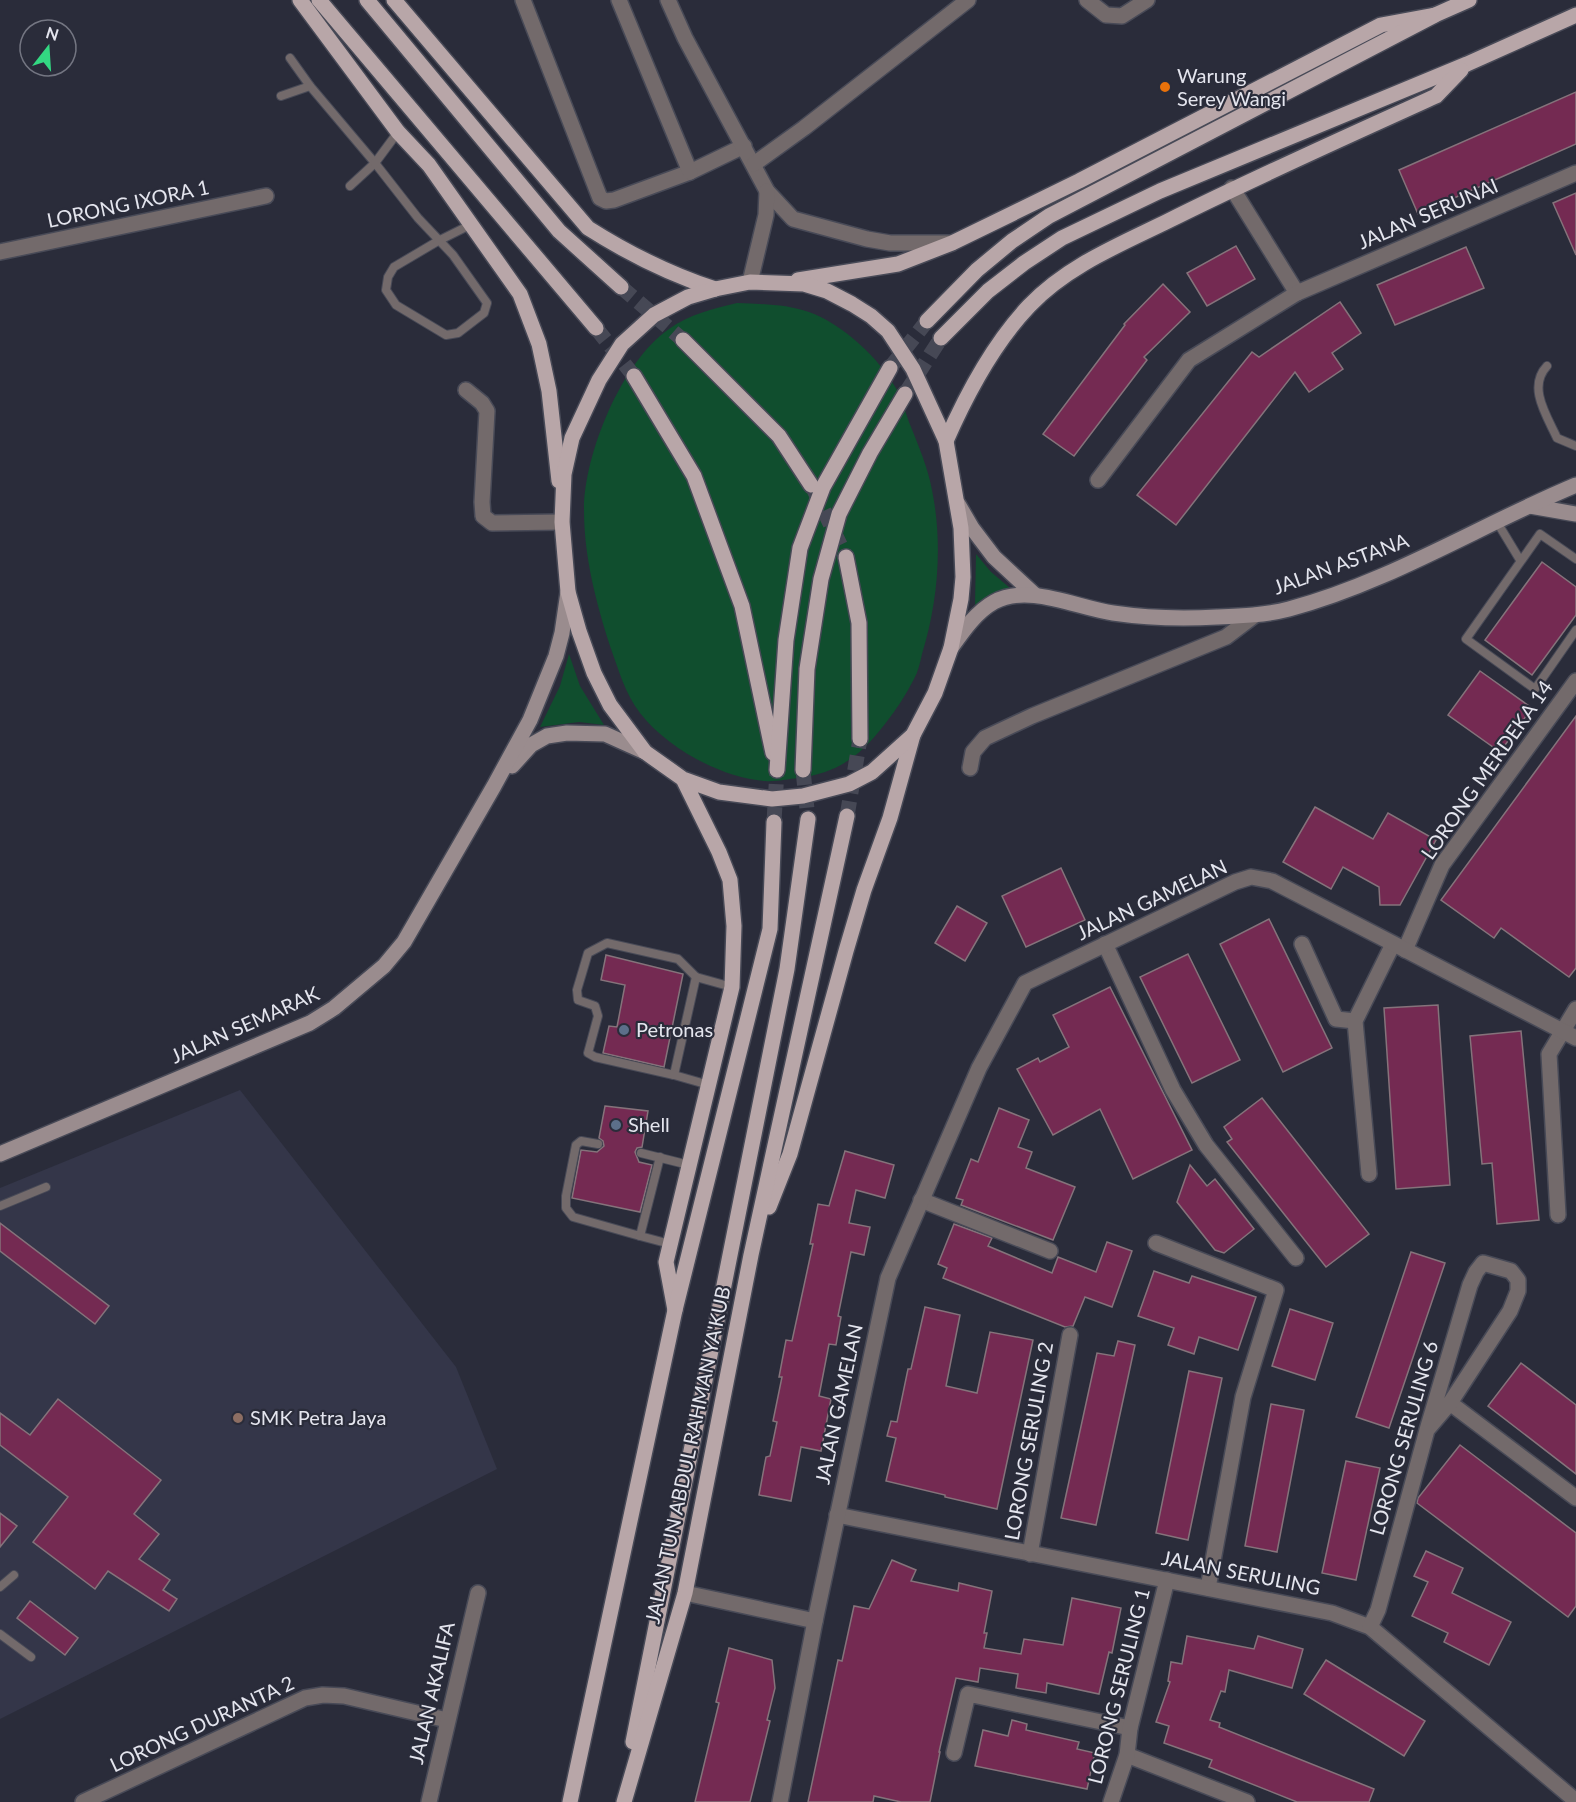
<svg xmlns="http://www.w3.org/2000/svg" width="1576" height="1802" viewBox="0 0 1576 1802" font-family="Lato,sans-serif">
	<rect width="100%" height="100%" fill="#2a2c3a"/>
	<polygon fill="#343649" points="240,1090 456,1367 497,1469 0,1719 0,1188"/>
	<g fill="#104e2e">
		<path d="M 737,303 C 760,304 786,304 809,312 C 843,324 880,359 897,390 C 903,401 906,415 911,427 C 919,447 928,468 932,490 C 943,544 938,602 922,654 C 920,663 918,672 914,679 C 906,695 896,710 885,724 C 861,755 839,773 798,778 C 788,779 775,782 765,781 C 721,778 666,747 640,713 C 625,694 618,668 610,646 C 596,602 584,557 584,510 C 584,454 622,361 669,329 C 690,314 712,309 737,303 Z"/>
		<polygon points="976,554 991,572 1010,588 975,606"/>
		<polygon points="569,654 580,686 604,725 579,722 540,727 560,686"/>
	</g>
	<g fill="#742a52" stroke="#85737b" stroke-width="1.5">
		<polygon points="1576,92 1576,144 1418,214 1399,170"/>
		<polygon points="1576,193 1576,255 1553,203"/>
		<polygon points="1236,246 1255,279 1207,306 1187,273"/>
		<polygon points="1466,247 1484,288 1395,325 1377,285"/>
		<polygon points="1163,284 1190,312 1144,357 1147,360 1074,456 1043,434 1125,325 1124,324"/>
		<polygon points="1340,302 1361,333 1332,353 1343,369 1309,392 1295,372 1176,525 1137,495 1252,352 1259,357"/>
		<polygon points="1542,562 1576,587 1576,615 1532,675 1485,640"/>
		<polygon points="1480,671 1532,708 1500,752 1448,715"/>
		<polygon points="1576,716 1576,968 1569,977 1501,928 1494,938 1441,900"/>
		<polygon points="1315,807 1373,839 1388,813 1436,840 1400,905 1380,905 1379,887 1343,867 1331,889 1283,862"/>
		<polygon points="1061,868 1085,920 1026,947 1002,896"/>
		<polygon points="957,906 987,923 965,961 935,943"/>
		<polygon points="1269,919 1332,1048 1283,1072 1220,944"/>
		<polygon points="1188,954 1240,1060 1192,1083 1140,977"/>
		<polygon points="606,955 683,974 664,1067 603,1053 609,1026 617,1027 625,985 601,980"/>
		<polygon points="1110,987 1192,1150 1133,1179 1100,1109 1053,1135 1017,1069 1038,1058 1040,1062 1069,1047 1053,1015"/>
		<polygon points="1438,1005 1450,1185 1396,1189 1384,1008"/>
		<polygon points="1521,1031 1539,1220 1497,1224 1492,1163 1482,1164 1470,1036"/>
		<polygon points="1262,1098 1369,1234 1326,1267 1227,1142 1232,1139 1224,1127"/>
		<polygon points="605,1106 648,1111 642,1147 637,1148 635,1152 639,1162 652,1165 640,1212 572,1198 581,1150 597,1152 604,1146 603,1141 599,1138"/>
		<polygon points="999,1108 1029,1120 1018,1147 1032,1152 1026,1168 1075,1187 1053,1240 961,1205 963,1200 956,1198 971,1159 978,1162"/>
		<polygon points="845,1151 894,1165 885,1198 856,1190 849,1223 870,1227 864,1255 851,1252 838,1316 841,1317 836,1345 829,1344 819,1396 831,1399 821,1451 801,1447 791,1501 759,1495 766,1457 770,1456 777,1422 773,1421 782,1377 779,1377 786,1340 792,1341 813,1244 810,1244 818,1204 829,1206"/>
		<polygon points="1190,1165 1207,1186 1215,1179 1254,1229 1224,1253 1215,1250 1177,1202"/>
		<polygon points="0,1223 109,1306 95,1324 0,1251"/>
		<polygon points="954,1224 992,1238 988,1246 1052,1273 1058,1257 1096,1272 1107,1242 1132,1251 1112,1307 1085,1297 1073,1326 1065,1327 943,1278 947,1268 938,1264"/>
		<polygon points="1411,1252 1445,1263 1389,1428 1356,1417"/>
		<polygon points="1154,1271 1189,1283 1192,1276 1256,1297 1238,1350 1199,1337 1194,1354 1168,1345 1174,1328 1138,1316"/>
		<polygon points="925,1307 960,1315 946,1386 977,1393 990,1332 1033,1340 997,1509 945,1497 945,1495 886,1481 896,1438 887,1436 891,1421 897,1422 908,1369 911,1369"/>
		<polygon points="1290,1309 1333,1323 1315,1380 1272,1366"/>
		<polygon points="1118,1341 1135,1345 1096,1525 1061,1518 1097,1353 1114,1356"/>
		<polygon points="1521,1363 1576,1405 1576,1474 1488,1406"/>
		<polygon points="1189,1371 1222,1378 1188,1540 1156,1533"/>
		<polygon points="58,1399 161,1480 134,1514 159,1534 139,1559 170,1580 163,1590 177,1599 169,1611 108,1571 95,1589 33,1542 68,1497 0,1445 0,1413 30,1435"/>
		<polygon points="1271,1404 1304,1410 1277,1552 1245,1546"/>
		<polygon points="1460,1445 1576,1533 1576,1606 1568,1617 1417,1503 1418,1498"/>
		<polygon points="1346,1461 1380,1468 1356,1580 1322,1573"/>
		<polygon points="0,1513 17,1526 0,1547"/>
		<polygon points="1426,1551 1463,1568 1452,1593 1511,1622 1489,1665 1444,1642 1448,1633 1412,1616 1428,1582 1414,1576"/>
		<polygon points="892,1560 916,1570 911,1581 958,1591 959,1583 992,1591 984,1633 987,1633 984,1648 1021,1654 1024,1639 1063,1645 1072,1598 1121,1608 1112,1653 1109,1652 1099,1694 1047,1683 1046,1693 1016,1688 1018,1674 980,1668 978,1682 956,1678 939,1752 940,1752 930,1802 901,1802 874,1796 873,1802 808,1802 838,1660 842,1661 854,1606 869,1609"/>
		<polygon points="30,1601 78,1638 65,1655 17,1618"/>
		<polygon points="1187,1636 1254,1649 1258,1636 1303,1649 1292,1688 1229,1670 1225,1692 1221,1691 1210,1720 1220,1723 1219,1727 1374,1789 1369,1802 1297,1802 1209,1767 1212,1760 1164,1743 1169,1726 1156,1722 1170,1682 1168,1681 1171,1662 1182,1664"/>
		<polygon points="729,1648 772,1660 775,1688 767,1720 770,1721 750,1802 695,1802 719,1703 716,1702"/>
		<polygon points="1326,1660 1425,1721 1404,1756 1304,1694"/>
		<polygon points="1012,1720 1027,1724 1026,1730 1079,1742 1077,1749 1095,1753 1087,1789 975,1766 983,1730 1008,1736"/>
	</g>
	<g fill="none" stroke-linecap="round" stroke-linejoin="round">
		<g stroke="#464855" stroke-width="15" stroke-dasharray="15 8" stroke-linecap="butt">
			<polyline points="621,287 683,340"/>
			<polyline points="596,328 634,376"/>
			<polyline points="890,368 927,321"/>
			<polyline points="905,394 941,338"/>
			<polyline points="814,490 846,557"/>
			<polyline points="803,770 808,819"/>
			<polyline points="847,816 860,739"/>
			<polyline points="774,822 777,770"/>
		</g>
		<g stroke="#484a57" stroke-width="10">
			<g id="service">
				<polyline points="290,58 310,86 375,163 350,186"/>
				<polyline points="281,96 310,86"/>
				<polyline points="398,132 375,163 418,218 453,255 487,303 484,313 458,333 446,335 396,305 386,290 388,277 394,267 438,241 472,224"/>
				<path d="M 1547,366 C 1527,387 1547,416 1557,438 L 1576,446"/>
				<polyline points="1497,522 1520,560"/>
				<polyline points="1576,559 1540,534 1466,639 1535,689 1576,630"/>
				<polyline points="674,1075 696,977"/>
				<polyline points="709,1085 674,1075 595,1057 588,1053 598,1016 595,1006 578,1000 577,990 588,953 607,943 678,959 696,977 732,987"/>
				<polyline points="598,1144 581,1141 576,1145 566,1196 566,1208 573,1217 640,1236 660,1157"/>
				<polyline points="641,1153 689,1165"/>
				<polyline points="0,1206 46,1187"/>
				<polyline points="640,1236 670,1244"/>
				<polyline points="0,1587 14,1575"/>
				<polyline points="0,1634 31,1657"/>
			</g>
		</g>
		<g stroke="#484a57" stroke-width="18">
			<g id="minor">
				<polyline points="523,0 600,198 606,201 614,200 690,172 744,146"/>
				<polyline points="619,0 690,172"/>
				<polyline points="668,0 685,38 767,191 793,219 867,239 890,243 952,243"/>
				<polyline points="1087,0 1106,15 1122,16 1147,0"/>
				<polyline points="754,164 804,128 968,0"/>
				<polyline points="1232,188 1297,293"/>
				<polyline points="0,252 266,196"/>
				<polyline points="750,282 766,215 767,191"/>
				<polyline points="466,390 482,403 487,411 482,502 483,516 492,523 562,522"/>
				<polyline points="1098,480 1189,360 1297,293 1576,173"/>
				<polyline points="970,768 973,752 985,738 1032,716 1226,637 1255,615"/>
				<polyline points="1105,944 1173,1090 1206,1145 1296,1258"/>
				<polyline points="1302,944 1336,1019 1355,1021"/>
				<polyline points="1405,950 1442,865 1576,681"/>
				<polyline points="1369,1174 1355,1021 1393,944"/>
				<polyline points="921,1200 1050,1251"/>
				<polyline points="1558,1215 1549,1054 1576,1009"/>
				<polyline points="1156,1243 1276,1290 1243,1397 1208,1588"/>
				<polyline points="1450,1403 1576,1498"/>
				<polyline points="837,1515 1332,1613 1370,1627 1576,1801"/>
				<polyline points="1030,1554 1070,1335"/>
				<polyline points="685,1593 815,1621"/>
				<polyline points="1370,1627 1378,1610 1427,1430 1470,1285 1476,1272 1483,1263 1511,1271 1518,1280 1518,1291 1510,1311 1450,1403 1427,1430"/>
				<polyline points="954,1753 968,1694 1130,1728"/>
				<polyline points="1127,1755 1247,1802"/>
				<polyline points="83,1802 305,1698 323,1695 344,1696 447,1720"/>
				<polyline points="429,1802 478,1593"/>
				<polyline points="780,1802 815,1621 888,1278 979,1068 1025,983 1235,882 1251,877 1272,881 1576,1038"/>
				<polyline points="1111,1802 1127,1755 1130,1728 1167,1580"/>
			</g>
		</g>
		<g stroke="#484a57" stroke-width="18">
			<g id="secondary">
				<polyline points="958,504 972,528 994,557 1035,595"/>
				<polyline points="1530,506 1576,514"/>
				<path d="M 951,648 C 963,631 976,612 994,602 C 1028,583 1077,608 1113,613 C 1147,618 1183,619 1217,617 C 1241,616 1266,615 1289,609 C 1390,582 1480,525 1576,485"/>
				<polyline points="512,766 531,745 547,736 567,733 605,734 645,752"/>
				<polyline points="0,1154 310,1023 334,1008 384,966 404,942 494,786 530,720 556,656 562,633 568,592"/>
			</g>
		</g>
		<g stroke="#484a57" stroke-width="18">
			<g id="primary">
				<polyline points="300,0 398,132 429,165 520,294 539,344 549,391 559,481"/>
				<polyline points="319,0 596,328"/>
				<polyline points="367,0 559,231 621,287"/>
				<path d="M 394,0 L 588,228 C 629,254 669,274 715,289"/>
				<polyline points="798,280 898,264 952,243 1079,181 1381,25 1435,15"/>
				<polyline points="927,321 977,270 1012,241 1049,216 1435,15 1469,0"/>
				<polyline points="941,338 988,291 1024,263 1062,238 1160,191 1467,64 1576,15"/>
				<polyline points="683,340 779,436 811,485"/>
				<polyline points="634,376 694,476 742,606 773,753"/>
				<path d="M 946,441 C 967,393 993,344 1029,306 C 1067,266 1119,245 1168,221 C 1256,177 1346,137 1436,96 L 1461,70"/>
				<polyline points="846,557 859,623 860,739"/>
				<polyline points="777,770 786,640 800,548 823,487 890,368"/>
				<polyline points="803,770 807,669 821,579 839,514 870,453 905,394"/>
				<polyline points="769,1207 790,1154 846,951 864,890 890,818 913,735"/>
				<polyline points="675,1310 666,1262 732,987 734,926 730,880 719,852 683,779 645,752 610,705 594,673 579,631 568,592 562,522 564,474 572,438 599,380 622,344 654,315 688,297 715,289 750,282 804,284 827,291 852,304 871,316 888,331 913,369 946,441 961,528 963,577 961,599 951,648 935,693 913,735 872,772 849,784 803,796 772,799 719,792 683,779"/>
				<polyline points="633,1742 787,969 808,819"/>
				<polyline points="570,1802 675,1310 770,929 774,822"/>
				<polyline points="624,1802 685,1593 751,1255 847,816"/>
			</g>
		</g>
		<use href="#service" stroke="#736a6b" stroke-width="8"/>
		<use href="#minor" stroke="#736a6b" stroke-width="15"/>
		<use href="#secondary" stroke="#9a8c8e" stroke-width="15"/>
		<use href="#primary" stroke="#b8a6a8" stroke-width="15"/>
	</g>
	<circle fill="#e8710a" stroke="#2a2c3a" stroke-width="2" cx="1165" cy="87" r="6"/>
	<g fill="#5c6f8a" stroke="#2a2c3a" stroke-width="2">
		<circle cx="624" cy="1030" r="6"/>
		<circle cx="616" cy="1125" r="6"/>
	</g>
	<circle fill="#8d6e63" stroke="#2a2c3a" stroke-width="2" cx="238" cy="1418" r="6"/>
	<g text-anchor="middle" stroke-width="4.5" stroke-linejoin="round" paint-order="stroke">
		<g font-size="20" fill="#e4e5ee" stroke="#2a2c3a" text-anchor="start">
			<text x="1177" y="83">Warung<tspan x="1177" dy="23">Serey Wangi</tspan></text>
			<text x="636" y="1037">Petronas</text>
			<text x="628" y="1132">Shell</text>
			<text x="250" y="1425">SMK Petra Jaya</text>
		</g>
		<g font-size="20" fill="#e4e5ee" stroke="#2a2c3a">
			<text transform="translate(128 204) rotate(-12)" y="7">LORONG IXORA 1</text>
			<text transform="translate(1428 214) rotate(-23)" y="7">JALAN SERUNAI</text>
			<text transform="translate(1341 564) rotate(-20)" y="7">JALAN ASTANA</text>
			<text transform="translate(1487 770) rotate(-55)" y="7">LORONG MERDEKA 14</text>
			<text transform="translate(1152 900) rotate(-25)" y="7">JALAN GAMELAN</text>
			<text transform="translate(245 1025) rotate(-24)" y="7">JALAN SEMARAK</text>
			<text transform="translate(839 1404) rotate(-78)" y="7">JALAN GAMELAN</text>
			<text transform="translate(1404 1438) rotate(-74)" y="7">LORONG SERULING 6</text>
			<text transform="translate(1029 1441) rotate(-80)" y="7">LORONG SERULING 2</text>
			<text transform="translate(688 1455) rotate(-78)" y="7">JALAN TUN ABDUL RAHMAN YA'KUB</text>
			<text transform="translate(1241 1573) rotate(11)" y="7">JALAN SERULING</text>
			<text transform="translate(1119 1686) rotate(-76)" y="7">LORONG SERULING 1</text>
			<text transform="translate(432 1693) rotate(-77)" y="7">JALAN AKALIFA</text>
			<text transform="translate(202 1724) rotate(-25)" y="7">LORONG DURANTA 2</text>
		</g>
	</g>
	<g transform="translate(48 48) rotate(17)"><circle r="28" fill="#2a2c3a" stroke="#747682" stroke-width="1.5"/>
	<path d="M0-4.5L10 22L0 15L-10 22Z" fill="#33d882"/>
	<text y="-9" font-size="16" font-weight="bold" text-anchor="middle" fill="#e4e5ee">N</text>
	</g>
</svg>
